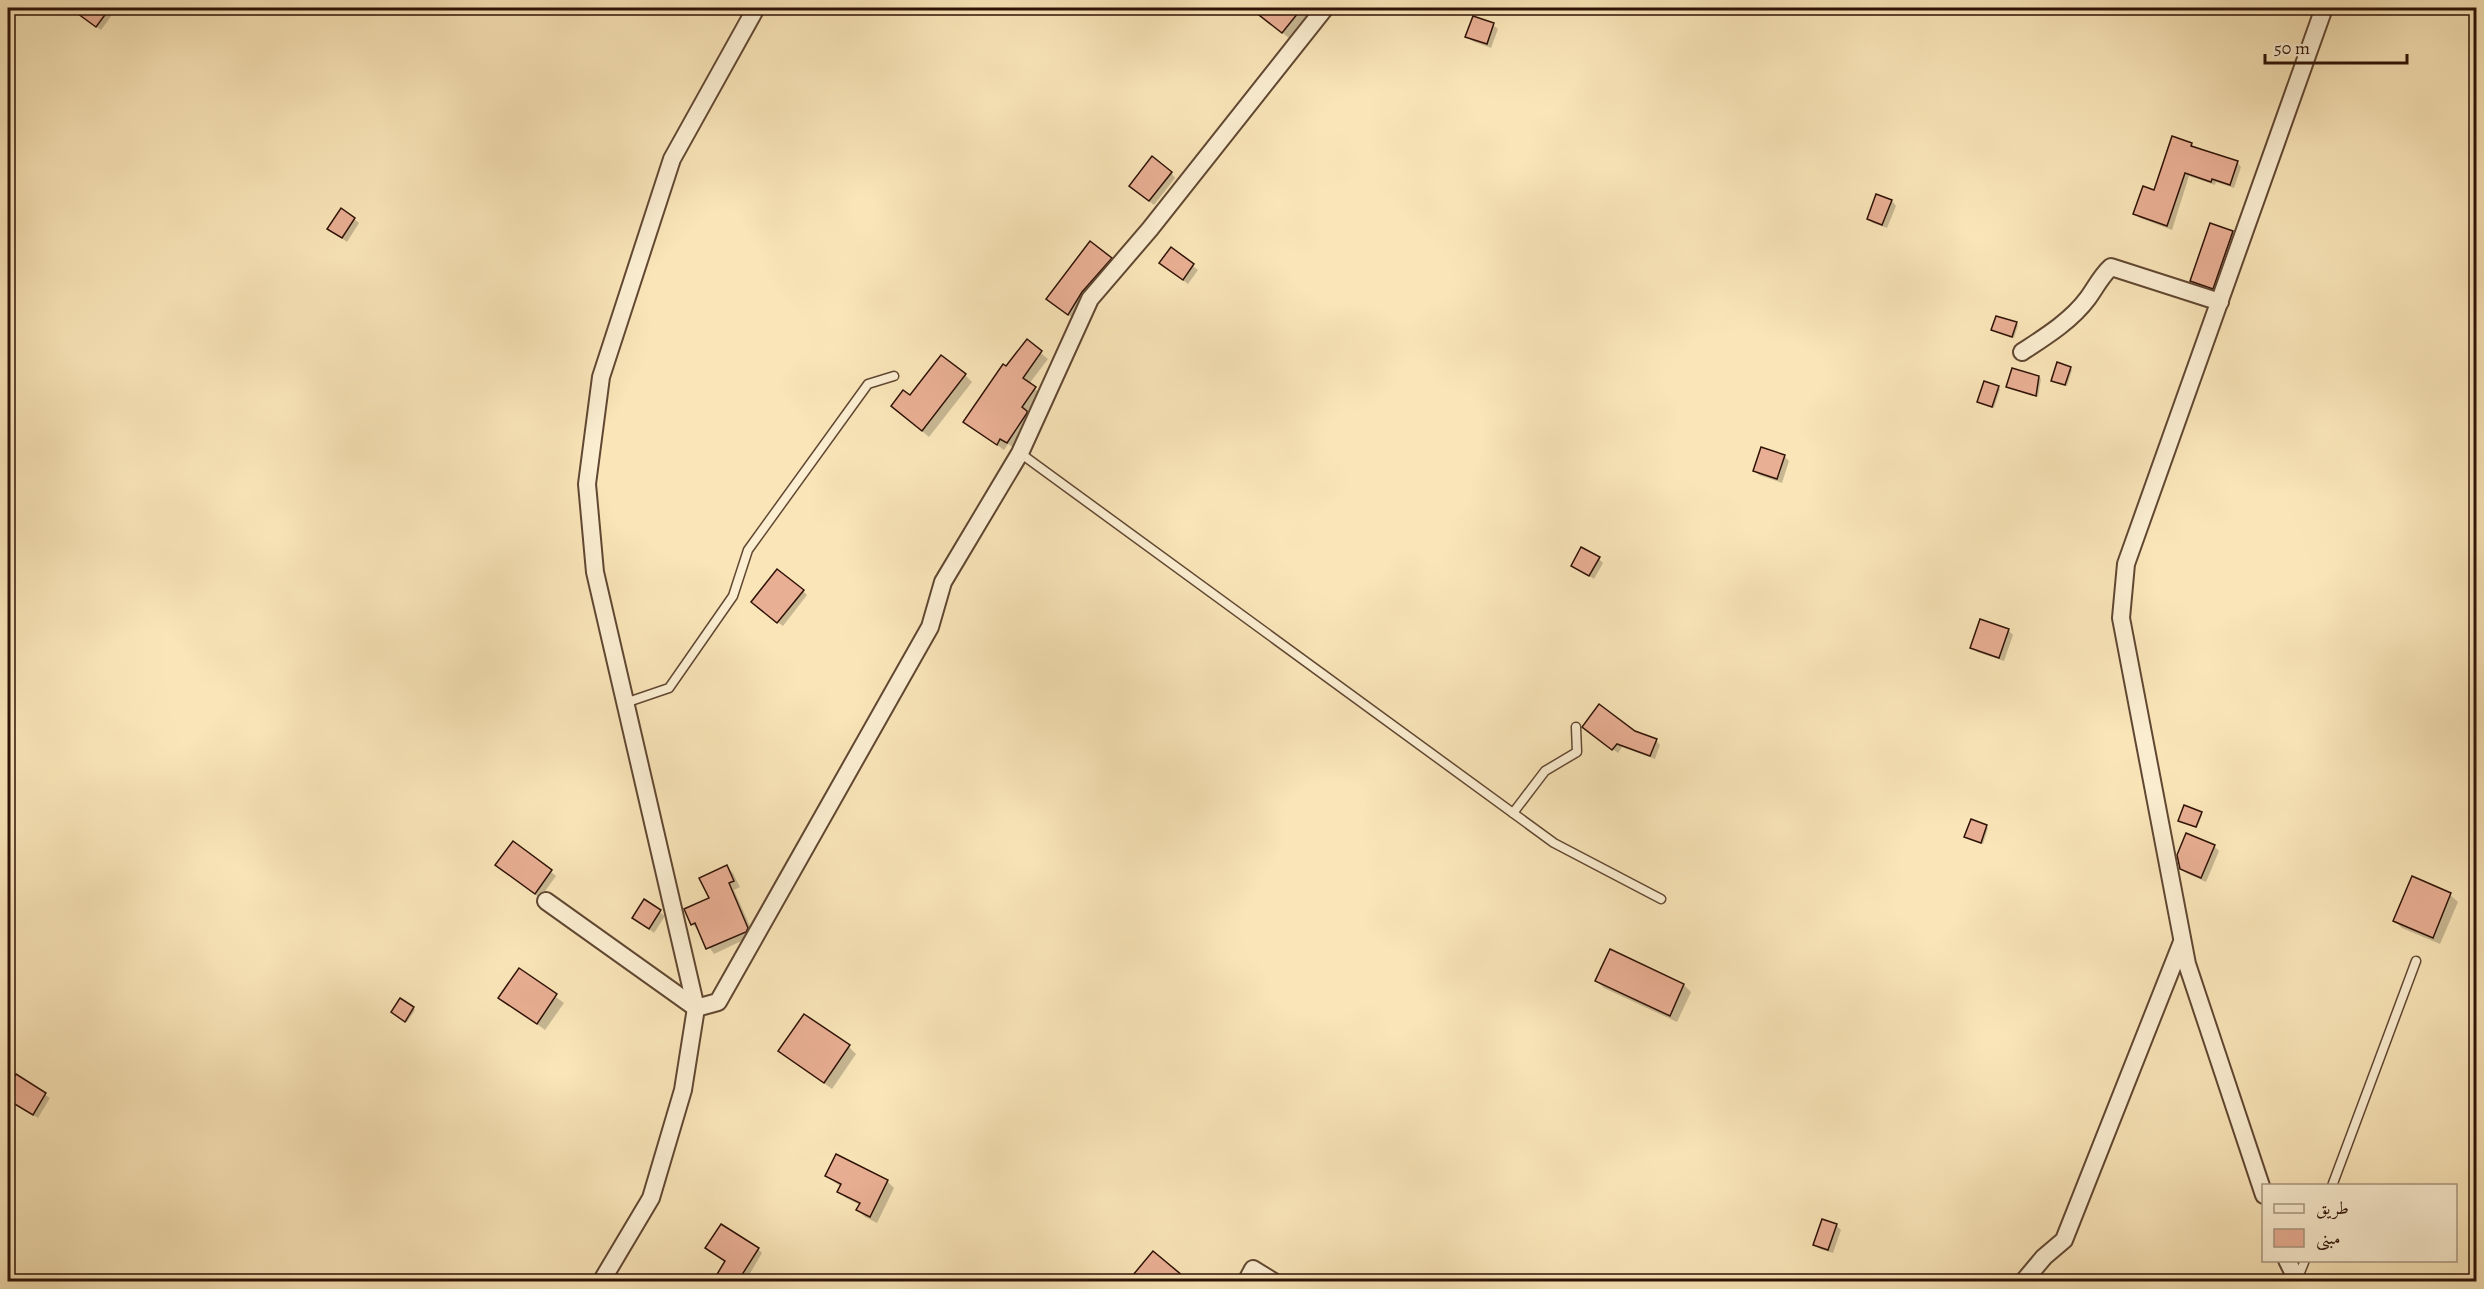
<svg xmlns="http://www.w3.org/2000/svg" width="2484" height="1289" viewBox="0 0 2484 1289" font-family="Alegreya,Amiri,serif">
	<rect width="100%" height="100%" fill="#f9e5b8"/>
	<filter id="stains"><feTurbulence type="fractalNoise" baseFrequency=".00333" numOctaves="4"/><feColorMatrix values="0 0 0 0 .2 0 0 0 0 .09 0 0 0 0 .02 0 0 0 .5 -.17"/></filter>
	<radialGradient id="worn" r=".72"><stop offset=".6" stop-color="#630" stop-opacity="0"/><stop offset="1" stop-color="#630" stop-opacity=".3"/></radialGradient>
	<g fill="#0003">
		<polygon points="71,8 117,8 101,30"/>
		<polygon points="1263,8 1314,8 1290,39 1259,13"/>
		<polygon points="1493,25 1498,29 1491,48 1472,41 1467,36"/>
		<polygon points="2173,138 2237,162 2241,167 2234,188 2216,182 2215,185 2189,176 2172,230 2140,218 2135,214 2154,192"/>
		<polygon points="1171,173 1175,178 1154,205 1135,190"/>
		<polygon points="1877,196 1892,201 1896,206 1887,228 1873,223 1868,218"/>
		<polygon points="354,219 359,223 347,242 329,229"/>
		<polygon points="2211,225 2232,233 2240,240 2220,295 2199,288 2192,281"/>
		<polygon points="1171,249 1198,270 1188,284 1166,267"/>
		<polygon points="1111,259 1115,263 1073,318 1052,304"/>
		<polygon points="2016,324 2018,325 2014,338 1993,330"/>
		<polygon points="1027,342 1048,359 1029,384 1042,395 1028,414 1033,419 1014,448 1008,444 1004,450 965,422"/>
		<polygon points="2070,368 2072,370 2067,386 2053,380"/>
		<polygon points="965,375 972,382 929,437 893,406"/>
		<polygon points="2039,377 2041,379 2038,397 2010,388"/>
		<polygon points="1998,387 2000,389 1994,408 1978,402"/>
		<polygon points="1762,449 1785,457 1789,461 1782,483 1759,475 1755,471"/>
		<polygon points="1599,559 1603,563 1594,579 1573,565"/>
		<polygon points="803,591 807,595 783,626 757,607"/>
		<polygon points="2008,630 2013,635 2004,661 1977,652 1972,647"/>
		<polygon points="1589,732 1635,732 1656,740 1660,745 1655,759 1622,747 1618,753"/>
		<polygon points="2201,813 2202,815 2197,828 2182,822"/>
		<polygon points="1972,821 1988,828 1983,844 1966,837"/>
		<polygon points="513,843 556,876 540,898 501,869"/>
		<polygon points="2214,846 2219,851 2206,882 2186,873 2181,868"/>
		<polygon points="727,866 733,873 740,887 734,890 754,935 714,954 693,924 711,899"/>
		<polygon points="2412,878 2450,895 2458,902 2440,944 2402,928 2395,921"/>
		<polygon points="644,901 665,916 654,933 634,918"/>
		<polygon points="519,970 564,1003 545,1030 500,997"/>
		<polygon points="1597,981 1684,985 1691,992 1677,1022 1604,988"/>
		<polygon points="401,1000 415,1010 407,1022 394,1014"/>
		<polygon points="849,1047 856,1054 832,1089 780,1051"/>
		<polygon points="17,1076 50,1098 38,1118 8,1099 8,1092"/>
		<polygon points="827,1176 887,1181 894,1188 877,1223 865,1217 858,1210 860,1205 846,1198 839,1191 841,1187"/>
		<polygon points="1836,1225 1841,1230 1833,1253 1820,1249 1815,1245"/>
		<polygon points="707,1248 758,1249 762,1253 745,1282 715,1282 726,1262"/>
		<polygon points="1153,1254 1185,1281 1184,1282 1130,1281"/>
	</g>
	<g fill="#e9af94" stroke="#2e1206" stroke-width="1.5">
		<polygon points="70,8 110,8 96,27"/>
		<polygon points="1250,8 1302,8 1282,33"/>
		<polygon points="1473,16 1494,23 1487,44 1465,37"/>
		<polygon points="2172,136 2192,143 2191,146 2238,161 2230,185 2212,179 2211,182 2185,173 2167,226 2133,214 2143,186 2154,190"/>
		<polygon points="1152,156 1172,172 1149,201 1129,186"/>
		<polygon points="1876,194 1892,200 1882,225 1867,219"/>
		<polygon points="341,208 355,218 342,238 327,229"/>
		<polygon points="2210,223 2233,231 2213,289 2190,281"/>
		<polygon points="1090,241 1112,258 1082,292 1068,315 1046,299"/>
		<polygon points="1171,247 1194,264 1183,280 1159,263"/>
		<polygon points="1996,316 2017,322 2012,337 1991,330"/>
		<polygon points="1027,339 1042,351 1023,378 1036,387 1022,407 1027,411 1027,413 1007,443 1000,439 997,445 963,422 1003,364 1006,366"/>
		<polygon points="941,355 966,374 922,431 891,406 903,390 910,395"/>
		<polygon points="2057,362 2071,367 2065,385 2051,381"/>
		<polygon points="2012,368 2039,376 2036,396 2006,387"/>
		<polygon points="1984,381 1999,386 1992,407 1977,402"/>
		<polygon points="1761,447 1785,455 1777,479 1753,471"/>
		<polygon points="1581,547 1600,557 1589,576 1571,566"/>
		<polygon points="777,569 804,590 777,623 751,602"/>
		<polygon points="1980,619 2009,629 1999,658 1970,648"/>
		<polygon points="1599,704 1635,731 1657,739 1650,756 1617,744 1612,750 1582,727"/>
		<polygon points="2184,805 2202,812 2196,827 2178,821"/>
		<polygon points="1971,819 1987,825 1981,843 1964,837"/>
		<polygon points="2186,833 2215,845 2201,878 2180,869 2177,855"/>
		<polygon points="513,841 552,870 535,894 495,865"/>
		<polygon points="727,865 734,881 729,883 748,928 746,932 706,949 695,923 691,925 684,909 709,898 699,878"/>
		<polygon points="2412,876 2451,893 2433,938 2393,921"/>
		<polygon points="644,899 661,910 649,929 632,918"/>
		<polygon points="1610,949 1684,984 1670,1016 1595,981"/>
		<polygon points="519,968 557,994 537,1024 498,998"/>
		<polygon points="400,998 414,1007 405,1022 391,1012"/>
		<polygon points="804,1014 850,1045 824,1083 778,1051"/>
		<polygon points="16,1074 46,1093 33,1115 8,1100 8,1089"/>
		<polygon points="836,1154 888,1180 870,1217 856,1210 860,1203 837,1192 841,1184 825,1176"/>
		<polygon points="1822,1219 1837,1224 1828,1250 1813,1245"/>
		<polygon points="721,1224 759,1248 738,1281 713,1281 725,1261 705,1248"/>
		<polygon points="1153,1251 1189,1281 1128,1281"/>
	</g>
	<g fill="none" stroke-linecap="round" stroke-linejoin="round">
		<g stroke="#614732" stroke-width="11">
			<g id="service">
				<polyline points="1020,453 1554,843 1661,899"/>
				<polyline points="625,703 669,688 733,596 748,550 868,384 894,376"/>
				<polyline points="1513,813 1545,771 1577,752 1576,727"/>
				<polyline points="2332,1186 2416,961"/>
				<polyline points="2297,1280 2305,1260"/>
			</g>
		</g>
		<g stroke="#614732" stroke-width="20">
			<g id="minor">
				<path d="M 2022,352 C 2045,337 2071,321 2088,298 C 2096,287 2101,276 2111,267 L 2220,302"/>
				<polyline points="546,901 696,1008 718,1002 930,627 943,582 1020,453 1090,299 1150,229 1325,8"/>
				<polyline points="2264,1195 2187,964 2121,618 2126,564 2324,8"/>
				<polyline points="2287,1260 2298,1282"/>
				<polyline points="601,1282 651,1198 683,1090 696,1008 595,572 587,484 601,377 672,159 756,8"/>
				<polyline points="1246,1282 1253,1269 1274,1282"/>
				<polyline points="2023,1282 2044,1257 2064,1240 2182,942"/>
			</g>
		</g>
		<use href="#service" stroke="#fbeed1" stroke-width="8"/>
		<use href="#minor" stroke="#fbeed1" stroke-width="16"/>
	</g>
	<rect width="2484" height="1289" fill="none" stroke="#f9e5b8" stroke-width="30"/>
	<rect x="9" y="9" width="2466" height="1271" fill="none" stroke="#2e1206" stroke-width="3"/>
	<rect x="15" y="15" width="2454" height="1259" fill="none" stroke="#2e1206" stroke-width="1.5"/>
	<rect x="2262" y="1184" width="195" height="78" fill="#fbeed1" stroke="#a99680" stroke-width="1.5"/>
	<rect x="2274" y="1204" width="30" height="9" fill="#fbeed1" stroke="#a99680" stroke-width="1.5"/>
	<text x="2316" y="1214" font-size="18" fill="#2e1206">طريق</text>
	<rect x="2274" y="1229" width="30" height="18" fill="#e9af94" stroke="#a99680" stroke-width="1.5"/>
	<text x="2316" y="1244" font-size="18" fill="#2e1206">مبنى</text>
	<path d="M2265 54v9h142v-9" fill="none" stroke="#2e1206" stroke-width="3"/>
	<text x="2274" y="54" font-size="18" fill="#2e1206" stroke="#fbeed1" stroke-width="4.5" paint-order="stroke">50 m</text>
	<rect width="100%" height="100%" filter="url(#stains)"/>
	<rect width="100%" height="100%" fill="url(#worn)"/>
</svg>
